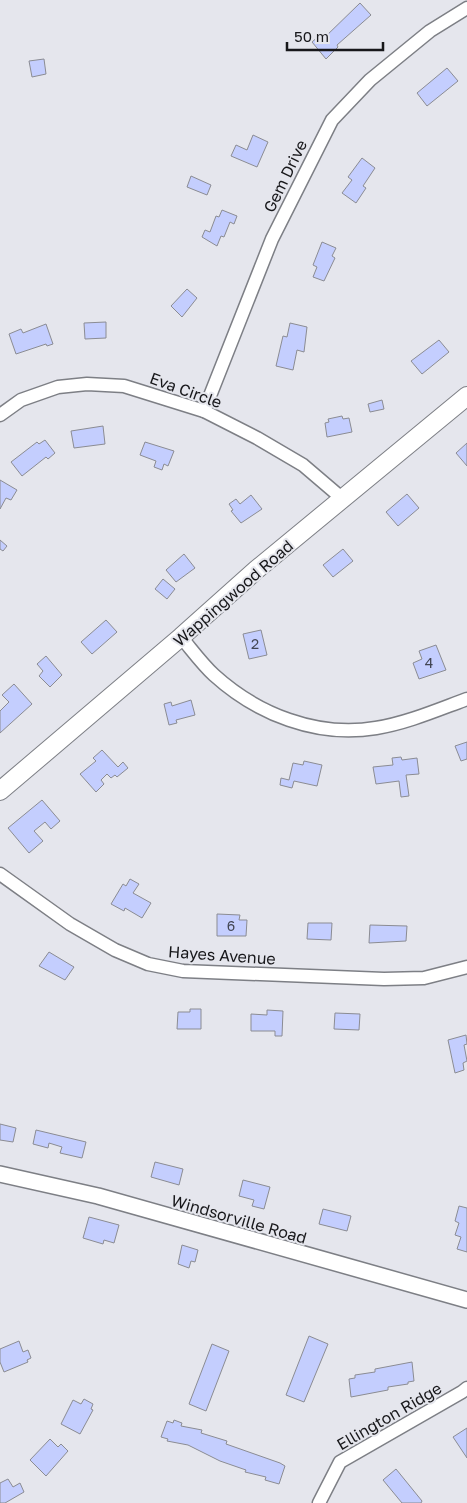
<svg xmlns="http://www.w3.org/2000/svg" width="467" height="1503" viewBox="0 0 467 1503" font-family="'Golos Text',sans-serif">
	<rect width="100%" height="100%" fill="#e5e6ed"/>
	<g fill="#c4cefe" stroke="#8b8c93">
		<polygon points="360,3 371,15 337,45 338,47 326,59 312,42 320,35 323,39"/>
		<polygon points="44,59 46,74 32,77 29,61"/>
		<polygon points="447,68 458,81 427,106 417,93"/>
		<polygon points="253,135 268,142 257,167 231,156 236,145 247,150"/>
		<polygon points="362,158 375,168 363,186 366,188 356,203 342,193 352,180 348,177"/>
		<polygon points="191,176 211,185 207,195 187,187"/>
		<polygon points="222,210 237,216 234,224 230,222 224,237 221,236 217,246 202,237 205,230 210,232 216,216 219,217"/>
		<polygon points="322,242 336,248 332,256 335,258 324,281 313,277 317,267 313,265"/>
		<polygon points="187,289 197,298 182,317 171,306"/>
		<polygon points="106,322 106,338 85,339 84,323"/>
		<polygon points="290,323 307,327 304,352 297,350 293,370 276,366 283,336 287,337"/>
		<polygon points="46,324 53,344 47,346 46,344 16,354 9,334 21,329 23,333"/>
		<polygon points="439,340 449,352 422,374 411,361"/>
		<polygon points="382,400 384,409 370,412 368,404"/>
		<polygon points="342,416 343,419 349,418 352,432 327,437 325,423 329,422 328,419"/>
		<polygon points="103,426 105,444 74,448 71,431"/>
		<polygon points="45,440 55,453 48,459 46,457 22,476 11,462 37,442 39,444"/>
		<polygon points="145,442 174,451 168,466 164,464 162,470 154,467 156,461 140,455"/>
		<polygon points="467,443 467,466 456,453"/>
		<polygon points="0,480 17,490 11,500 6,498 0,509"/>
		<polygon points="407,494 419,508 398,526 386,512"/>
		<polygon points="251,495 262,509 241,523 231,511 233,510 229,504 236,499 240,504"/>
		<polygon points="0,540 7,546 3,551 0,549"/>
		<polygon points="343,549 353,561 333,577 323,565"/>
		<polygon points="184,554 195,568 176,582 166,570"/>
		<polygon points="163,579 175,589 167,599 155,589"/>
		<polygon points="106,620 117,632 92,654 81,642"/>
		<polygon points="261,630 267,655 249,659 243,634"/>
		<polygon points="436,645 446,670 419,679 413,663 422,659 419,651"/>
		<polygon points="46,656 62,675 50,687 39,676 43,671 37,664"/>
		<polygon points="14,684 32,704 0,733 0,711 9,702 2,695"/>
		<polygon points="191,700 195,715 176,720 177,723 169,725 164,704 171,702 172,706"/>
		<polygon points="467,742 467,759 461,761 455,746"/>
		<polygon points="102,750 118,767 123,762 128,768 117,777 115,775 111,778 107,774 101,780 104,784 96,792 80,774 96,761 93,758"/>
		<polygon points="401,757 402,760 417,758 419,774 406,775 409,796 401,797 399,781 376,784 373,767 393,765 392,758"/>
		<polygon points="304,761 322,765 317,786 294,781 292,788 280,785 281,778 289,780 293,763 303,765"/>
		<polygon points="42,800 60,821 51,829 45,822 34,831 43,841 29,853 8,828"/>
		<polygon points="130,879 139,884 133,893 151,903 142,918 125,908 124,911 111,904 123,884 126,886"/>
		<polygon points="217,914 240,915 239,920 247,920 246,936 217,936"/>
		<polygon points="308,923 332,923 331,940 307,939"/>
		<polygon points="370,925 407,926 406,941 369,943"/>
		<polygon points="49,952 74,967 65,980 39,966"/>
		<polygon points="190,1009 201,1009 201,1029 177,1029 178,1012 190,1012"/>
		<polygon points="267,1010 283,1011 282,1036 275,1036 275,1031 251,1031 251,1014 267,1015"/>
		<polygon points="335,1013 360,1014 359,1030 334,1029"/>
		<polygon points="466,1035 467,1044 464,1045 467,1061 463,1063 464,1070 455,1073 448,1040"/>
		<polygon points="0,1124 16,1128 13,1142 0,1140"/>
		<polygon points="36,1130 86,1142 82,1158 60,1153 62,1147 49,1143 48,1148 33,1144"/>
		<polygon points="155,1162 183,1169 179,1185 151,1177"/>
		<polygon points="243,1180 270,1187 264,1209 252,1206 254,1200 239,1196"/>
		<polygon points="459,1206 467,1208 467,1252 457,1249 461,1237 455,1235 459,1223 455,1221"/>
		<polygon points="323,1209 351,1216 347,1231 319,1224"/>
		<polygon points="89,1217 119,1225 114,1243 104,1240 103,1244 83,1238"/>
		<polygon points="182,1245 198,1250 195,1262 191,1261 189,1268 178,1264"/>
		<polygon points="309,1336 328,1344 304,1402 286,1395"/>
		<polygon points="19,1341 23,1352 28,1350 31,1358 27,1360 28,1362 4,1372 0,1362 0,1349"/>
		<polygon points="212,1344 229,1351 206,1411 189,1404"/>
		<polygon points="412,1362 414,1381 408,1382 408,1384 388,1387 388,1390 351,1397 349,1379 355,1378 355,1375 375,1372 375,1369"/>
		<polygon points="84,1399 93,1404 91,1409 93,1410 80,1434 61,1424 73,1400 81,1404"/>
		<polygon points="174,1420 182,1423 181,1426 202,1430 201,1433 227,1441 226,1444 280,1463 285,1466 279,1484 265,1480 266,1477 245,1472 246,1470 220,1461 188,1445 167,1441 168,1439 161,1437 167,1421 173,1423"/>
		<polygon points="467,1428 467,1458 453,1437"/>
		<polygon points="50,1439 58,1447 61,1444 68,1451 46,1476 30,1460"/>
		<polygon points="396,1469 422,1501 421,1503 402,1503 383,1480"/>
		<polygon points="8,1479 13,1487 20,1483 24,1492 5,1503 0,1503 0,1483"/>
	</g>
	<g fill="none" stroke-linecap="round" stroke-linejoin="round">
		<g stroke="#7d7f85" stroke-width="15">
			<g id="minor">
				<polyline points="204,411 272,239 332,120 370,80 430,31 467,8"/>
				<polyline points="0,415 21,400 58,387 87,384 124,386 204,411 257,438 303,465 344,500"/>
				<path d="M 181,637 C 192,650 202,664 214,675 C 257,714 317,738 376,728 C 407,723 437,710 467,699"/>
				<polyline points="0,874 70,924 115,950 148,964 183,971 384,979 424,978 467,967"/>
				<polyline points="319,1503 340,1462 462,1392 467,1388"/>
			</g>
		</g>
		<g stroke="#7d7f85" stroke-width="18">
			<polyline id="tertiary" points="0,1174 98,1196 467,1300"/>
		</g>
		<g stroke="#7d7f85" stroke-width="20">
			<polyline id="secondary" points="0,791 181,637 256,570 467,396"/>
		</g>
		<use href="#minor" stroke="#fff" stroke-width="12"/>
		<use href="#tertiary" stroke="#fff" stroke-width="15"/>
		<use href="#secondary" stroke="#fff" stroke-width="18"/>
	</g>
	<g text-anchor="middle" stroke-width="4" stroke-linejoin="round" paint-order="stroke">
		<g font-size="14" fill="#424553">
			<text x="255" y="649">2</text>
			<text x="429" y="668">4</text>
			<text x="231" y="931">6</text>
		</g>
		<g font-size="16" fill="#17171a" stroke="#e5e6ed">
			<text transform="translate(285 176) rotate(-64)" y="6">Gem Drive</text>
			<text transform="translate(186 390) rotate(20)" y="6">Eva Circle</text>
			<text transform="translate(233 593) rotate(-41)" y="6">Wappingwood Road</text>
			<text transform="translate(222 955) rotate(4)" y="6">Hayes Avenue</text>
			<text transform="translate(239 1219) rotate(16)" y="6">Windsorville Road</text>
			<text transform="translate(389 1416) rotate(-30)" y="6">Ellington Ridge</text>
		</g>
	</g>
	<path d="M287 42v8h96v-8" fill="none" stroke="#17171a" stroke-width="2.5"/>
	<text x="294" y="42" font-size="15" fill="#17171a" stroke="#e5e6ed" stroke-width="4" paint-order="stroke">50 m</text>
</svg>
